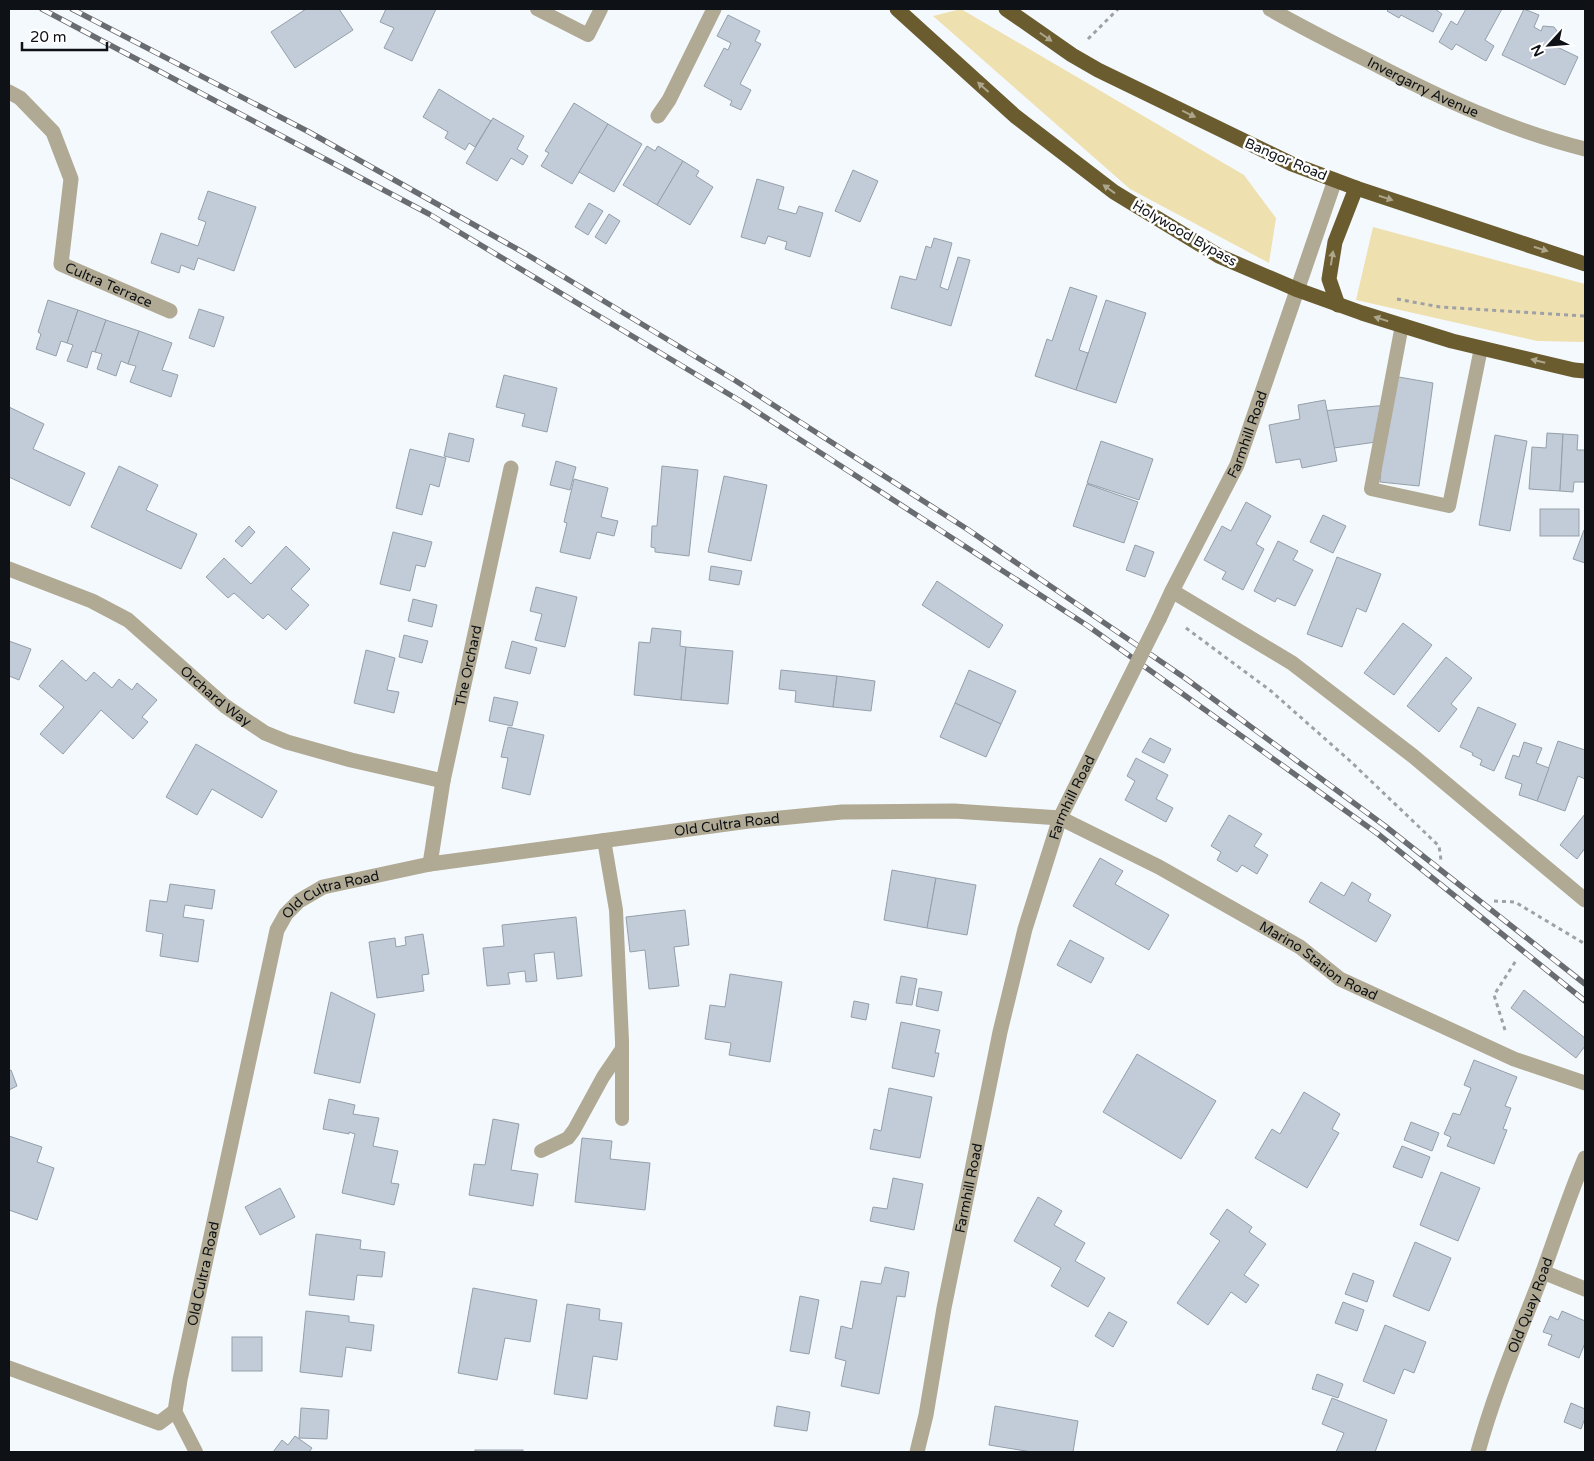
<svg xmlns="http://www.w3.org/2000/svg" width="1594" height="1461" viewBox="0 0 1594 1461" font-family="'Varela Round',sans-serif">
	<rect width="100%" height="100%" fill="#f4f9fe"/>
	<g fill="#efe0b0">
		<polygon points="961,9 1244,175 1276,218 1269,263 1130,189 933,16"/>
		<polygon points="1373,227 1585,284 1585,342 1537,341 1356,300"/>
	</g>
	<g fill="#c2ccd8" stroke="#959faa">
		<polygon points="306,9 339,9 353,30 295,68 271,32"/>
		<polygon points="386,9 436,9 412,61 384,48 394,28 380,22"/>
		<polygon points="1389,9 1435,9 1442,14 1433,32 1401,15 1399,18 1387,11"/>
		<polygon points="1466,9 1502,9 1485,40 1494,46 1486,61 1456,44 1452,50 1439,42 1451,21 1457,25"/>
		<polygon points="1524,9 1539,15 1534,27 1541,31 1543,26 1554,27 1560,35 1555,46 1578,57 1565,85 1502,55"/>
		<polygon points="728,15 760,31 755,41 761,44 740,84 751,90 741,110 730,105 732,101 704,86 724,48 728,50 731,43 717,36"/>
		<polygon points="439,89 491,121 475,147 469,143 465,150 445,138 448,132 423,117"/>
		<polygon points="574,103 608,124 572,184 541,166 549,153 545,151"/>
		<polygon points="493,118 524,136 517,149 528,156 523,165 511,158 497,181 466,163"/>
		<polygon points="608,124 642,144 614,192 579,172"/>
		<polygon points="647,146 655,151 658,146 683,161 657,205 623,185"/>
		<polygon points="683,161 699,171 696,176 713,187 690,225 657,205"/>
		<polygon points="853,170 878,181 860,222 835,211"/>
		<polygon points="757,179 784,187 778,209 796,214 799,206 823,213 810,257 785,249 787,242 768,236 765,244 741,237"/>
		<polygon points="208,191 256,207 234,271 198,258 194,270 181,265 179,273 151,263 161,233 198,246 206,222 198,219"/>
		<polygon points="589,203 603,211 588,235 575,227"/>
		<polygon points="609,214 620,221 606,244 595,237"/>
		<polygon points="934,238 952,243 940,287 948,290 958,257 970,260 951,326 891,308 900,276 916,280 926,246 931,248"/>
		<polygon points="1070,287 1097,296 1079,350 1088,353 1076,390 1035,376 1047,339 1052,341"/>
		<polygon points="48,300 78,310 67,343 61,341 56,356 36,349 41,334 38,332"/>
		<polygon points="1106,300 1146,313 1116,403 1076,390"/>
		<polygon points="199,309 224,317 214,347 189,338"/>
		<polygon points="78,310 106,320 95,352 92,351 87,368 67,361 73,345 67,343"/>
		<polygon points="106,320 139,331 128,364 121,361 116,376 97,369 102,354 95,352"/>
		<polygon points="139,331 172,343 162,370 178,375 171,397 130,382 136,366 128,364"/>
		<polygon points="504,375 557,388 547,432 522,426 525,414 496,407"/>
		<polygon points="1393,376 1433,383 1419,486 1380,482 1383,441 1327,449 1322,411 1388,405"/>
		<polygon points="1325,400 1337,461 1302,468 1300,459 1276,463 1269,425 1300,419 1298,405"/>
		<polygon points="9,407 44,424 33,449 85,473 70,506 9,477"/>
		<polygon points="449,433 474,439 469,462 444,456"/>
		<polygon points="1547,433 1563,434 1560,491 1529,489 1532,447 1546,448"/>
		<polygon points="1563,434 1578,435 1577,450 1585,450 1585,482 1574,482 1573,492 1560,491"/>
		<polygon points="1495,435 1527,441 1510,531 1479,525"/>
		<polygon points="1101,441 1153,459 1139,500 1087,483"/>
		<polygon points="410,449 446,458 439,487 430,484 422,515 396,508"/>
		<polygon points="556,461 576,467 570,490 550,485"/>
		<polygon points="119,466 158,485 146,510 197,534 181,569 91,527"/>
		<polygon points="662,466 698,470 689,556 655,552 655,548 651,547 652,526 657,526"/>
		<polygon points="724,476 767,485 751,561 708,552"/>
		<polygon points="574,479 608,488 601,517 618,521 614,536 597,532 590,559 560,552 567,523 564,522"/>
		<polygon points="1087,484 1138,502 1124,543 1073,526"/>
		<polygon points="1246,502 1271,516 1256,544 1264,549 1243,590 1222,579 1226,572 1204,560 1222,526 1231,531"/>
		<rect x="1540" y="509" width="39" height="27"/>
		<polygon points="1323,515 1346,526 1333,553 1310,542"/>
		<polygon points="249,526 255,532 242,547 235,541"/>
		<polygon points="1584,530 1585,531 1585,563 1573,559"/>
		<polygon points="393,532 432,542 425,567 416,565 410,591 380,584"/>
		<polygon points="1278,541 1298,551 1293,560 1313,570 1295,606 1277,598 1275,602 1254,591"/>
		<polygon points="1135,545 1154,552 1145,577 1126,570"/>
		<polygon points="286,546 310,569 291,589 309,605 286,630 268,614 263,619 234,593 228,598 206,577 224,558 251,584"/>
		<polygon points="1337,557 1381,574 1366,612 1357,608 1342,647 1307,634"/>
		<polygon points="711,566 742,571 739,585 709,580"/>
		<polygon points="937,581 1003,625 989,648 922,605"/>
		<polygon points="536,587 577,597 565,647 535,640 542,614 530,611"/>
		<polygon points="413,599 437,605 432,627 408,621"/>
		<polygon points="1403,623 1432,645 1394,695 1364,673"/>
		<polygon points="652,628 681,631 680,646 686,647 681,700 634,695 639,642 650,643"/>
		<polygon points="404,635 428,641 422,663 399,657"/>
		<polygon points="9,641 31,649 19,680 9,676"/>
		<polygon points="512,641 537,648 530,674 505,668"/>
		<polygon points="686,647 733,651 728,704 681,700"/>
		<polygon points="366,650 395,658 387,690 399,692 394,713 354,703"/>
		<polygon points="1446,657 1472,678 1451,704 1457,709 1439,732 1407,706"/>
		<polygon points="62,660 86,681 94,672 112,688 119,679 132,690 137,683 157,700 142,717 148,722 133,739 101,710 63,754 40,734 64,707 39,686"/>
		<polygon points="781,670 837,676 833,707 795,702 796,691 779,689"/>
		<polygon points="969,670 1016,691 1001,724 955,703"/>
		<polygon points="837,676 875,681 871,711 833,707"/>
		<polygon points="494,697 518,702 512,726 489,721"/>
		<polygon points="955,703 1001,724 986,757 940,737"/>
		<polygon points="1478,707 1516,724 1494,771 1480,765 1482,760 1472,755 1473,753 1460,747"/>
		<polygon points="508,727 544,735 530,795 502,788 508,758 501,757"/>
		<polygon points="1150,738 1171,749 1164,763 1142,752"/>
		<polygon points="1558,741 1585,750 1585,779 1578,776 1565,811 1537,801"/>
		<polygon points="1524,742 1542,748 1536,763 1549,768 1537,801 1519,795 1522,784 1505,778 1513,755 1519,757"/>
		<polygon points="196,744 277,791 262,818 212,789 197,815 166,797"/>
		<polygon points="1136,758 1168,775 1156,799 1173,808 1166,822 1125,800 1135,781 1127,776"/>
		<polygon points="1585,814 1585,848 1577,859 1560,845"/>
		<polygon points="1229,815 1262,834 1254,846 1268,855 1257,874 1242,865 1237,872 1217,860 1221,852 1211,846"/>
		<polygon points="1100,858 1123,871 1115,884 1169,915 1149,950 1073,906"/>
		<polygon points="892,870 936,878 927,928 884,920"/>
		<polygon points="936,878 976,885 967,935 927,928"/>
		<polygon points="1321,882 1344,896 1352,882 1371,894 1368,901 1391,915 1376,942 1309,902"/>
		<polygon points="170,884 215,890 212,909 185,905 183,917 204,920 198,962 160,956 163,934 146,931 150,900 167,902"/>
		<polygon points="685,910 689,945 674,947 679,986 649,989 645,950 630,952 626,917"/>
		<polygon points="576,917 582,976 557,979 554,952 534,954 537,981 526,982 525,971 508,973 510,984 487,986 483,948 504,946 502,925"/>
		<polygon points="423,934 429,974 422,975 424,991 377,998 369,942 395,938 396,947 406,945 405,937"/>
		<polygon points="1070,940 1104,958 1091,983 1057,965"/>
		<polygon points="730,974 782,982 770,1062 729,1055 731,1043 705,1039 710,1005 725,1007"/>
		<polygon points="901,976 917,979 912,1005 896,1003"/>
		<polygon points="919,988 942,992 938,1011 916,1006"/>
		<polygon points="1524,990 1585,1038 1585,1046 1576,1058 1511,1008"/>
		<polygon points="331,992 375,1014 360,1083 314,1073"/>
		<polygon points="854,1001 869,1004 866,1020 851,1017"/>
		<polygon points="901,1022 940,1030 935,1053 939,1053 934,1077 892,1068"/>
		<polygon points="1137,1054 1216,1101 1181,1159 1103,1112"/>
		<polygon points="1474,1060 1517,1077 1505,1106 1511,1108 1503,1129 1507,1130 1494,1164 1447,1146 1451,1137 1444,1134 1453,1113 1460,1115 1471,1088 1464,1085"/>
		<polygon points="11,1070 17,1086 9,1090 9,1071"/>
		<polygon points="889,1088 932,1097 920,1158 870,1149 874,1129 881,1131"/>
		<polygon points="1304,1092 1340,1114 1332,1129 1339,1133 1307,1188 1255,1158 1272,1129 1280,1134"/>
		<polygon points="329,1099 355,1105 353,1114 379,1118 373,1146 398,1151 391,1183 399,1184 394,1205 342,1193 355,1134 349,1132 349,1134 323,1129"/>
		<polygon points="493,1119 519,1124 511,1170 538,1174 533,1206 469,1195 474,1164 485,1165"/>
		<polygon points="1411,1122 1439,1133 1432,1151 1404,1140"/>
		<polygon points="9,1136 42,1147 37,1162 54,1168 37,1220 9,1210"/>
		<polygon points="582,1138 612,1141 610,1159 650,1163 645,1210 575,1202"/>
		<polygon points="1402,1146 1430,1157 1422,1178 1393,1167"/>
		<polygon points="1441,1172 1480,1188 1458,1241 1420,1225"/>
		<polygon points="893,1178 923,1184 914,1230 870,1221 873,1207 887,1209"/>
		<polygon points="280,1188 295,1217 260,1235 245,1207"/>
		<polygon points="1038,1197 1062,1211 1054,1225 1085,1243 1075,1261 1105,1278 1088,1307 1051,1286 1061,1268 1014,1241"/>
		<polygon points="1227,1209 1252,1227 1249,1232 1266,1244 1244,1275 1259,1285 1246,1303 1231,1292 1208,1325 1177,1303 1220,1241 1210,1234"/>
		<polygon points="316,1234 361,1240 360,1249 385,1252 382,1277 357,1275 354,1300 309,1295"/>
		<polygon points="1415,1242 1451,1258 1429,1311 1393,1296"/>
		<polygon points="885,1267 909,1272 905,1297 897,1296 879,1394 841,1386 846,1361 835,1358 841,1326 852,1329 861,1281 881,1284"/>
		<polygon points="1353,1273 1374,1281 1367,1302 1345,1294"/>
		<polygon points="473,1288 537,1300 530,1342 505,1338 497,1380 458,1373"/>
		<polygon points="800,1296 819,1300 809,1354 790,1351"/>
		<polygon points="1343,1302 1364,1310 1357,1331 1335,1323"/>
		<polygon points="567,1304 600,1309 599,1320 622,1323 617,1360 593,1356 587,1399 554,1394"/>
		<polygon points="306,1311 349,1316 349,1322 374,1325 371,1351 346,1347 342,1377 300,1372"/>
		<polygon points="1562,1311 1585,1321 1585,1343 1579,1358 1548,1345 1552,1335 1543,1332 1550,1316 1558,1320"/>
		<polygon points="1109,1312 1127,1322 1113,1347 1095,1336"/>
		<polygon points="1385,1325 1426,1342 1414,1373 1404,1369 1394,1394 1363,1381"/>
		<rect x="232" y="1337" width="30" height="34"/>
		<polygon points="1317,1374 1343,1384 1338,1398 1312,1389"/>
		<polygon points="1332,1398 1387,1420 1375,1452 1336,1452 1344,1433 1322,1424"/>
		<polygon points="1571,1403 1585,1409 1585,1418 1581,1429 1564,1422"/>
		<polygon points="777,1406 810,1412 807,1431 774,1426"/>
		<polygon points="995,1406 1078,1421 1073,1452 1032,1452 989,1445"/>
		<polygon points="301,1408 329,1410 327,1439 299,1438"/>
		<polygon points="295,1436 312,1448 309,1452 273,1452 282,1440 288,1445"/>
		<rect x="475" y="1450" width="48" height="2"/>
	</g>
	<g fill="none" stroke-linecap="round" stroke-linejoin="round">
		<g stroke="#9ea2a7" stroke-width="3" stroke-dasharray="4 4" stroke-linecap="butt">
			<polyline points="1088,39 1118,9"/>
			<polyline points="1397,299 1440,307 1585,316"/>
			<polyline points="1186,628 1271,691 1349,760 1439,846 1441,860"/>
			<polyline points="1494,901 1515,902 1585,944"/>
			<polyline points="1505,1030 1494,995 1517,959"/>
		</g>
		<g stroke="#b0a993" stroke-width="14">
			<polyline points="537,9 588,35 601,9"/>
			<polyline points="1402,325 1371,489 1449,506 1481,348"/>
			<polyline points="604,840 616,910 622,1041 622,1119"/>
			<polyline points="541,1151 568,1138 574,1130 603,1077 622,1049"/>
			<polyline points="175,1411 196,1452"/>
		</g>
		<g stroke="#b0a993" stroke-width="15">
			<path id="s1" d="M 1270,9 C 1303,28 1337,45 1371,62 C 1440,98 1509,130 1585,149"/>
			<path id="s2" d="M 9,92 L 20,98 L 53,132 L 71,179 L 61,264 L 170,311"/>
			<polyline points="658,116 669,100 714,9"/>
			<path id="s3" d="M 9,569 L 92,601 L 128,620 L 225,706 L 265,733 L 287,742 L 351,760 L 443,781"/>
			<polyline points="1172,591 1292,663 1413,756 1585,900"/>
			<path id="s4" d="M 1159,619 L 1172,591 L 1237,465 L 1335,180"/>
			<path id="s5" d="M 430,864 L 443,781 L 511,468"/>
			<polyline points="1543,1272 1585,1289"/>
			<path id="s6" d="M 9,1368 L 159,1423 L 175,1411 L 180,1380 L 277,930 L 286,914 L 299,901 L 323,887 L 430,864 L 749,821 L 842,812 L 954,811 L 1060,818 L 1159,867 L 1300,947 L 1340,979 L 1514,1059 L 1585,1083"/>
			<path id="s7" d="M 917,1452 L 926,1415 L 944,1308 L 1000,1032 L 1025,929 L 1060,818 L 1111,715"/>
			<path id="s8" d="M 1478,1452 C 1494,1393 1518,1337 1540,1280 C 1555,1239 1568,1198 1585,1158"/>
		</g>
		<g stroke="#6a5c2e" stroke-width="15">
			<polyline points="897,9 1015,116 1114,192 1219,256 1298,290 1362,313 1452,341 1574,370 1585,371"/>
			<polyline points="1006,9 1072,55 1098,70 1292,164 1356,188 1585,264"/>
			<polyline points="1338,305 1329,279 1335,242 1356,188"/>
		</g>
		<g stroke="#696c71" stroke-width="5.5">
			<g id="rail">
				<polyline points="42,9 429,214 742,402 1088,626 1378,834 1585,1001"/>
				<polyline points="72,9 309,132 526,254 736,381 967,529 1185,678 1385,826 1585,984"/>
			</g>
		</g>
		<use href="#rail" stroke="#fff" stroke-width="4" stroke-dasharray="11" stroke-linecap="butt"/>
		<polyline stroke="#b0a993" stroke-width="15" points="1111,715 1159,619"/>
	</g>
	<defs><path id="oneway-solid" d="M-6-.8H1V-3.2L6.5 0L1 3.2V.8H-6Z" transform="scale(1.25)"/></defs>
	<g fill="#ada58c">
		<use href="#oneway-solid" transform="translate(1046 37) rotate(35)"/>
		<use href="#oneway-solid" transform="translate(983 87) rotate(-138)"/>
		<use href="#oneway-solid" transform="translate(1189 114) rotate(26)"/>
		<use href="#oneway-solid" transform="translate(1109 189) rotate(-144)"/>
		<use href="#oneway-solid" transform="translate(1386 198) rotate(18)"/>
		<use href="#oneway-solid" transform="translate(1541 249) rotate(18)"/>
		<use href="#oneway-solid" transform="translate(1332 258) rotate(-81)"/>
		<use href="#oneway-solid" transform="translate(1381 319) rotate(-163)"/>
		<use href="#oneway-solid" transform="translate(1538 361) rotate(-166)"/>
	</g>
	<g text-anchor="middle" stroke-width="5" stroke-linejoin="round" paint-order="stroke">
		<g font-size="14" fill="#0e1115" stroke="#fff">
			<text dy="5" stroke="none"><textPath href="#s1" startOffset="172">Invergarry Avenue</textPath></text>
			<text transform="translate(1286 159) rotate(23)" y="5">Bangor Road</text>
			<text transform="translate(1185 233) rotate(30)" y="5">Holywood Bypass</text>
			<text dy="5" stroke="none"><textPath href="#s2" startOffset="248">Cultra Terrace</textPath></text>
			<text dy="5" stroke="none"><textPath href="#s4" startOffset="205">Farmhill Road</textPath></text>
			<text dy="5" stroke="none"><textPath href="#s5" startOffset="202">The Orchard</textPath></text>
			<text dy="5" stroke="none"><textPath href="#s3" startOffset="246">Orchard Way</textPath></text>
			<text dy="5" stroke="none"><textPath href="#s7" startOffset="674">Farmhill Road</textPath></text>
			<text dy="5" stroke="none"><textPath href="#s6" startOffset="1145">Old Cultra Road</textPath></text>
			<text dy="5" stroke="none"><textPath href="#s6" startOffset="740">Old Cultra Road</textPath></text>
			<text dy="5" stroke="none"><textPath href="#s6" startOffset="1775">Marino Station Road</textPath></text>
			<text dy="5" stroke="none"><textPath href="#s7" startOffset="269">Farmhill Road</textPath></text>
			<text dy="5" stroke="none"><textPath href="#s6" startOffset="320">Old Cultra Road</textPath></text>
			<text dy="5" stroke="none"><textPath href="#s8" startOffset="156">Old Quay Road</textPath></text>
		</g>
	</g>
	<rect width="1594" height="1461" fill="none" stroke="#0e1115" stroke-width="20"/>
	<g transform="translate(1549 45) rotate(244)" stroke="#ffffff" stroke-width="4" paint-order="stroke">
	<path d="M0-4L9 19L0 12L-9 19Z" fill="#0e1115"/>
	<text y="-8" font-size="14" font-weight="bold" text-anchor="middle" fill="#0e1115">N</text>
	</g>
	<path d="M22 42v8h85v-8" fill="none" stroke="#0e1115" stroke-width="2.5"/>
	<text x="30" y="42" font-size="15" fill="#0e1115" stroke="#ffffff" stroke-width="4" paint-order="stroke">20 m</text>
</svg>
